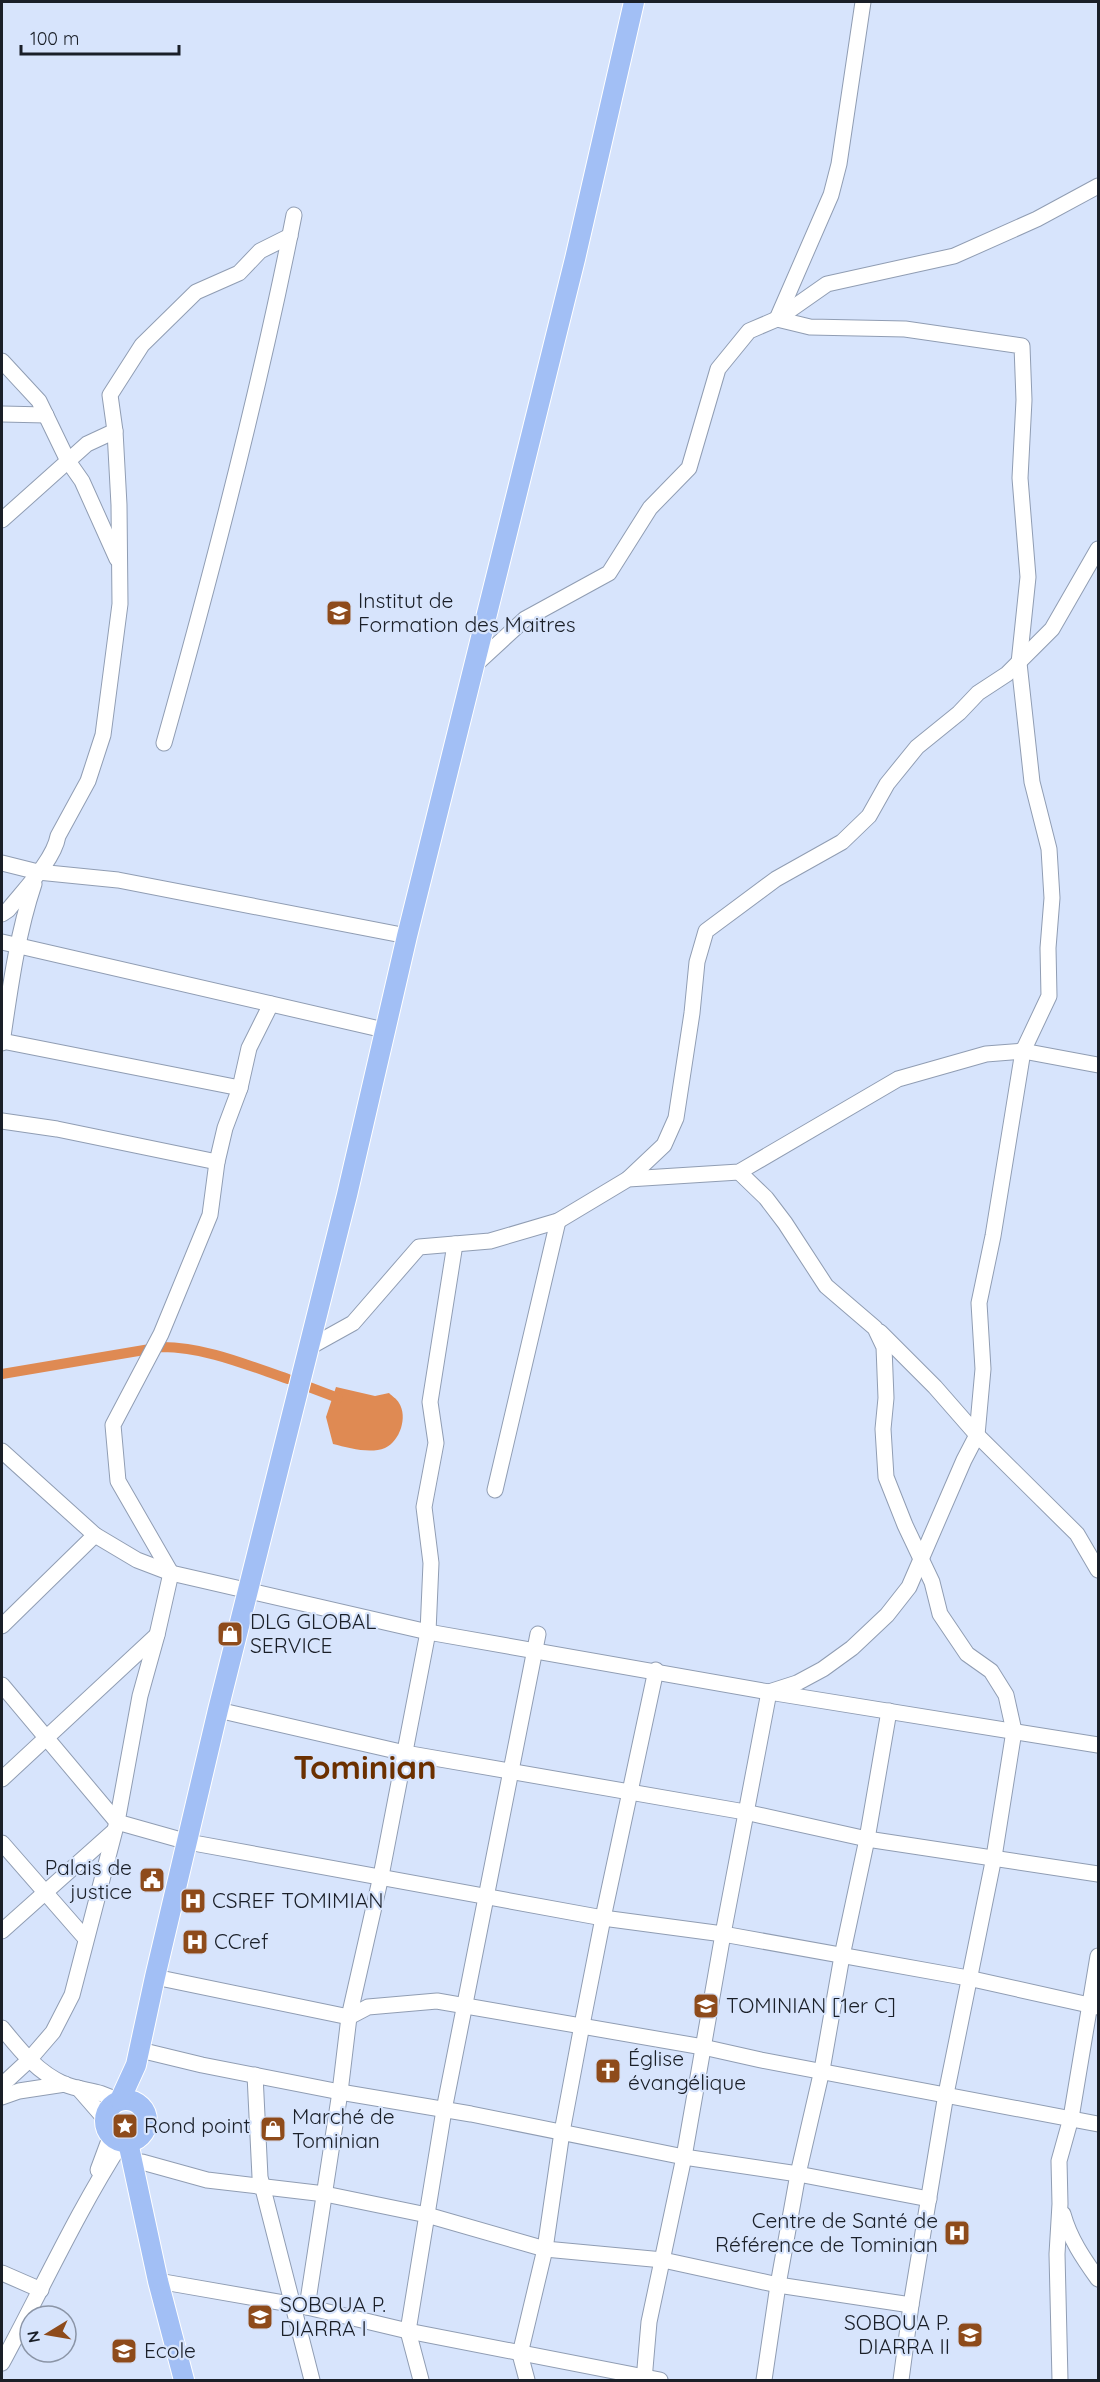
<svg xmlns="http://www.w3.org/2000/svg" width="1100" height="2382" viewBox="0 0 1100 2382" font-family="Quicksand,sans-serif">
	<rect width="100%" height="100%" fill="#d7e4fc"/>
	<path fill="#df8a53" d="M 336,1387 L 375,1396 L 389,1393 C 392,1396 397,1399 399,1403 C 408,1417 400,1441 385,1448 C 370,1454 349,1448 333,1444 L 326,1417 Z"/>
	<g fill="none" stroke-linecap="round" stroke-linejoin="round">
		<g stroke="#df8a53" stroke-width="10">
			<path d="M 2,1374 L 162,1347 C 205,1347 247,1365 288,1379"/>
			<polyline points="309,1387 338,1398"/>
		</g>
		<g stroke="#909db3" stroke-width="17">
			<g id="minor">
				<polyline points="777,319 827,284 954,256 1037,219 1098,186"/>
				<polyline points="777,319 831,195 839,164 863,2"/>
				<polyline points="2,361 39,401 68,461 82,481 117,559"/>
				<polyline points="2,414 46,415"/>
				<polyline points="2,520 87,444 115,431"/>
				<polyline points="474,666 525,619 609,573 650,508 689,468 718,369 749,331 777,319 810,327 905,329 1022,346 1024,400 1020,478 1028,577 1019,663 1032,782 1049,849 1052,898 1048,948 1049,996 1023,1051 993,1236 979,1303 983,1369 977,1435 964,1460 909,1587 887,1615 852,1648 823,1669 797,1683 769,1692 723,1934 684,2157 649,2322 644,2380"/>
				<path d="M 164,743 C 213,569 259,393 294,215"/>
				<polyline points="2,863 38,872 118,880 407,936"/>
				<path d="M 2,914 L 8,910 C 23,891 54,860 58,836 L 88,781 L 103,735 L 120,604 L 119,505 L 115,431 L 110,395 L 142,345 L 196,292 L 239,273 L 260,251 L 290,236"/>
				<polyline points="2,942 384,1030"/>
				<polyline points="2,1041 240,1088"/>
				<path d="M 2,1043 C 10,989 17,935 34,884"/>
				<polyline points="2,1121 57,1129 217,1162"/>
				<polyline points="739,1172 766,1198 785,1223 826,1286 875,1328 884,1347 886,1398 883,1429 886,1477 905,1525 932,1582 940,1614 967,1654 991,1671 1006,1695 1014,1731 994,1857 946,2094 911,2305 901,2380"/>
				<polyline points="628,1179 664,1145 676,1118 692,1013 697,962 706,931 776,879 842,842 869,816 887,784 917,747 959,713 978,693 1007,674 1052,629 1098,549"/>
				<polyline points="880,1332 935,1387 977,1435 1077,1534 1098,1570"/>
				<polyline points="308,1348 353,1323 419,1247 490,1241 558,1221 628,1179 739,1172 898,1079 986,1054 1023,1051 1098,1065"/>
				<polyline points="2,1451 95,1535 137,1560 171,1573 428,1632 769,1692 1098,1745"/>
				<polyline points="495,1490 558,1221"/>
				<polyline points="2,1626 95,1535"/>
				<polyline points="2,1685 117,1822 188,1842 603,1918 723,1934 968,1978 1098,2007"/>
				<polyline points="218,1710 405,1753 745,1812 867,1839 1098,1874"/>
				<polyline points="2,1779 157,1635"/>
				<polyline points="2,1843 86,1939"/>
				<polyline points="2,1931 114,1831"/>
				<polyline points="155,1977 349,2017 368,2007 437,2001 703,2047 761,2060 1098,2124"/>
				<path d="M 2,2028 C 20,2050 37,2072 64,2084 C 84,2092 98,2089 117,2101"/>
				<polyline points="140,2050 202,2065 340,2092 471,2114 684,2157 798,2174 929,2199"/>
				<polyline points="255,2075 260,2177 312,2380"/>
				<polyline points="2,2085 28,2061 53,2032 72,1995 117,1822 140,1696 157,1635 171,1573 118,1481 113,1425 161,1334 210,1215 217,1162 225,1128 240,1088 249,1048 271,1004"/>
				<polyline points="78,2088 105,2119"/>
				<polyline points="2,2097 19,2091 65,2084"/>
				<polyline points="142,2162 207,2180 325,2194 427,2215 545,2249 663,2260 778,2285 911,2305"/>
				<polyline points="98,2170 111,2135"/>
				<path d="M 1063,2214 C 1070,2239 1083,2258 1098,2279"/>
				<polyline points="2,2273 41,2290"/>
				<polyline points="158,2281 307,2307 408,2331 660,2380"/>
				<polyline points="307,2307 340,2092 349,2017 381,1876 428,1632 431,1563 424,1507 436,1443 430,1402 455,1244"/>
				<path d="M 2,2363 C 42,2289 77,2212 122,2142"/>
				<polyline points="421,2380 408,2331 444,2110 538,1634"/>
				<polyline points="527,2380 520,2354 545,2249 562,2132 582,2025 603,1918 656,1670"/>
				<polyline points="764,2380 778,2285 798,2174 822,2070 842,1956 867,1839 889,1711"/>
				<polyline points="1060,2380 1057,2254 1060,2204 1059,2161 1071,2118 1098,1956"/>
			</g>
		</g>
		<g stroke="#fff" stroke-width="22">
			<g id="major">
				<circle cx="126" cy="2121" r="21"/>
				<polyline points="120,2100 136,2065 155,1977 218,1710 347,1195 407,936 575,259 634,2"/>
				<polyline points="128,2142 158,2281 184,2380"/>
			</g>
		</g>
		<use href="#minor" stroke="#fff" stroke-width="15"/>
		<use href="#major" stroke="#a2bff5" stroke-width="20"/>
	</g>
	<defs>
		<g id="school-square" transform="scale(1.35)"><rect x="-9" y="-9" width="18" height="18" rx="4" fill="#8e4b1b" stroke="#d7e4fc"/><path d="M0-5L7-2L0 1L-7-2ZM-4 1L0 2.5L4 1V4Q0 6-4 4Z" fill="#fff"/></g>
		<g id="shop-square" transform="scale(1.35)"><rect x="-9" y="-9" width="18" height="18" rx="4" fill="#8e4b1b" stroke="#d7e4fc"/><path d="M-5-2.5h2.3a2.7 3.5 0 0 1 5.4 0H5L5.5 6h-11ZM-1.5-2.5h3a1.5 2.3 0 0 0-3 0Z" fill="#fff"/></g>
		<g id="civic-square" transform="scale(1.35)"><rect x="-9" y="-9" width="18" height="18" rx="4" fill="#8e4b1b" stroke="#d7e4fc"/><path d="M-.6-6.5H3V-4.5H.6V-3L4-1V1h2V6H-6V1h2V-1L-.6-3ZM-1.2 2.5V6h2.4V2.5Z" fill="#fff"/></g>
		<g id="hospital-square" transform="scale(1.35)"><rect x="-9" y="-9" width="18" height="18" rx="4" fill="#8e4b1b" stroke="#d7e4fc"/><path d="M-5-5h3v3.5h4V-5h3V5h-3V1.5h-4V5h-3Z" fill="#fff"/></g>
		<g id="church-square" transform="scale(1.35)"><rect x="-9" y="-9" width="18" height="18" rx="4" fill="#8e4b1b" stroke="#d7e4fc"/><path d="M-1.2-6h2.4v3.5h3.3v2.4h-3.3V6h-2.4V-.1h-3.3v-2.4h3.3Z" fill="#fff"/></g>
		<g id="sight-square" transform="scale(1.35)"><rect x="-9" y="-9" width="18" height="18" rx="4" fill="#8e4b1b" stroke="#d7e4fc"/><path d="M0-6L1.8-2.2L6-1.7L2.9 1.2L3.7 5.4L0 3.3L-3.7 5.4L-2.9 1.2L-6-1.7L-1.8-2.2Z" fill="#fff"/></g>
	</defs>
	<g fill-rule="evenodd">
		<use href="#school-square" x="339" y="613"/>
		<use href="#shop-square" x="230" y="1634"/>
		<use href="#civic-square" x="152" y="1880"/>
		<use href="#hospital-square" x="193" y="1901"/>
		<use href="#hospital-square" x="195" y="1942"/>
		<use href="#school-square" x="706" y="2006"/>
		<use href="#church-square" x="608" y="2071"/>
		<use href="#sight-square" x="125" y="2126"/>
		<use href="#shop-square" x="273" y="2129"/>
		<use href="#hospital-square" x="957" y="2233"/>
		<use href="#school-square" x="260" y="2317"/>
		<use href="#school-square" x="970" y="2335"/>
		<use href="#school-square" x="124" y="2351"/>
	</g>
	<g text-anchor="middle" stroke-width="4.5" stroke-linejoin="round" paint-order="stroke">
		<g font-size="21" fill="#1a1f28" stroke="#d7e4fc" text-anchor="start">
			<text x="358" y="608">Institut de<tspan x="358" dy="24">Formation des Maitres</tspan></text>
			<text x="250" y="1629">DLG GLOBAL<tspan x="250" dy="24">SERVICE</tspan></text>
			<text x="132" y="1875" text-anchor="end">Palais de<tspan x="132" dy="24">justice</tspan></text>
			<text x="212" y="1908">CSREF TOMIMIAN</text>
			<text x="214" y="1949">CCref</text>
			<text x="726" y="2013">TOMINIAN [1er C]</text>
			<text x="628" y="2066">Église<tspan x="628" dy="24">évangélique</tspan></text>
			<text x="292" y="2124">Marché de<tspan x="292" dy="24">Tominian</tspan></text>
			<text x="144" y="2133">Rond point</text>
			<text x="938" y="2228" text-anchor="end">Centre de Santé de<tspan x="938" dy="24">Référence de Tominian</tspan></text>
			<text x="280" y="2312">SOBOUA P.<tspan x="280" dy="24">DIARRA I</tspan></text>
			<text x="950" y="2330" text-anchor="end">SOBOUA P.<tspan x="950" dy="24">DIARRA II</tspan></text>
			<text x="144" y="2358">Ecole</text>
		</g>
		<g font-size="33" font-weight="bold" fill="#6b3000" stroke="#d7e4fc">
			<text x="365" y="1779">Tominian</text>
		</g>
	</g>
	<rect width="1100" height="2382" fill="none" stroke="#1a1f28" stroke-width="6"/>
	<g transform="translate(48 2334) rotate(259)"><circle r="28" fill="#d7e4fc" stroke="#8b95a7" stroke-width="1.5"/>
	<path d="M0-4.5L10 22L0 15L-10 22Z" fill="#8e4b1b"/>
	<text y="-9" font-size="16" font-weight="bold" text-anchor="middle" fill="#1a1f28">N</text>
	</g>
	<path d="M21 45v9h158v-9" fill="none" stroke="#1a1f28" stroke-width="3"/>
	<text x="30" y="45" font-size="18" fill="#1a1f28" stroke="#d7e4fc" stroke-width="4.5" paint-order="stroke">100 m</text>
</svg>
